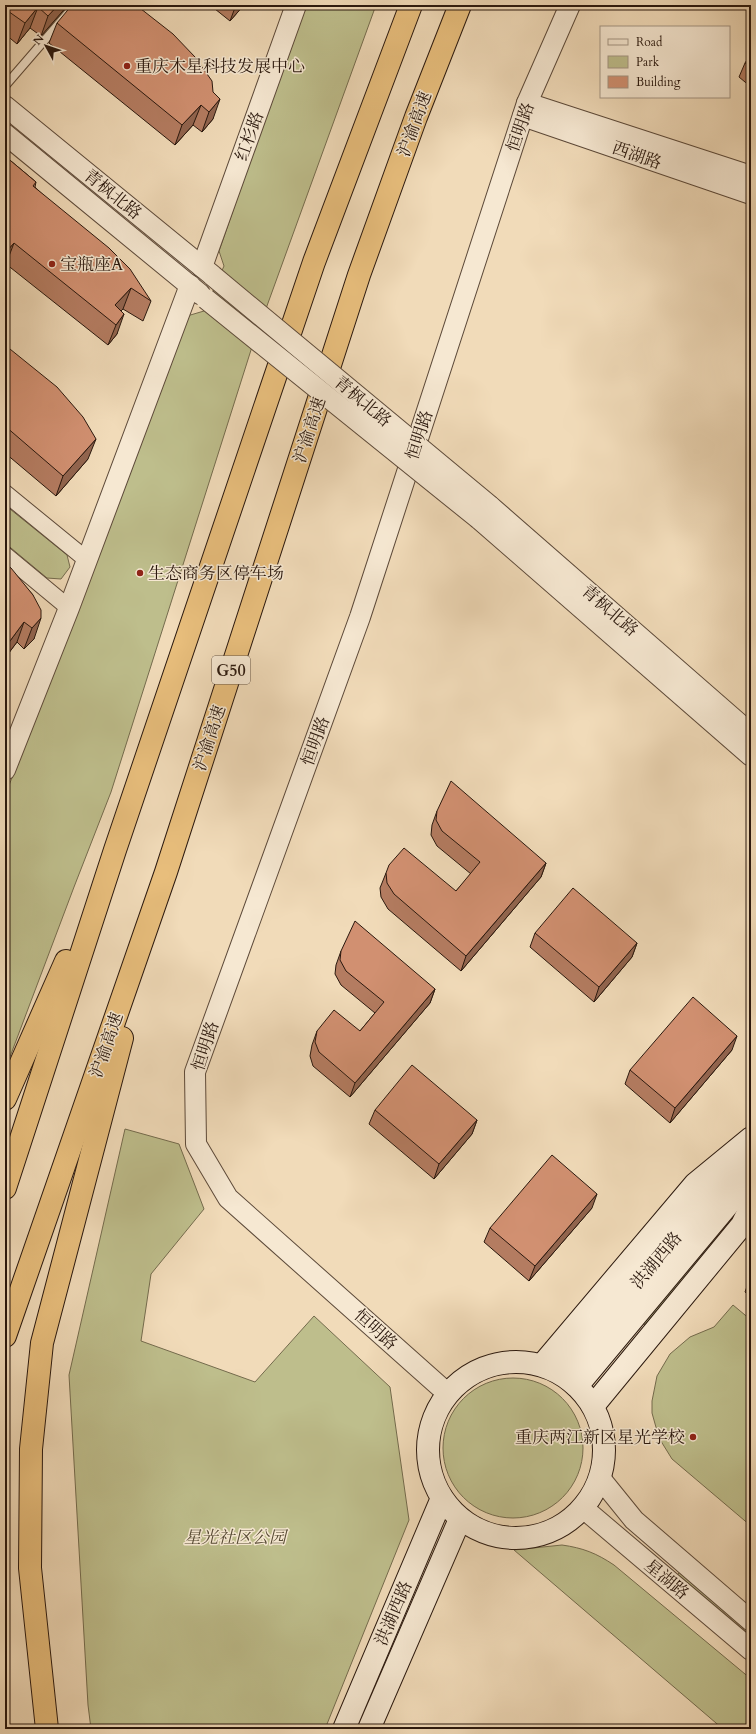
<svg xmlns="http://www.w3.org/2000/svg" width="756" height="1734" viewBox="0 0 756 1734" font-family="Cardo,'Noto Serif SC',serif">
	<rect width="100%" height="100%" fill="#f1dbb9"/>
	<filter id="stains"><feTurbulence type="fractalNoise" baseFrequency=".005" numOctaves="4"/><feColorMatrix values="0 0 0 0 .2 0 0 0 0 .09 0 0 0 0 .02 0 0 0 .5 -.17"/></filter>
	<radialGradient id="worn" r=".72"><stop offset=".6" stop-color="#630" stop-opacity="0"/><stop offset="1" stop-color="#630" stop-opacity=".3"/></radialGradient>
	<g fill="#bebe8c" stroke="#746b4d">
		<polygon points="304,5 376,5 251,350 111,792 74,887 5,1070 5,796 187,316 204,311 224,266 219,251"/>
		<polygon points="5,505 67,555 70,567 61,579 47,578 5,543"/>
		<polygon points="125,1129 179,1144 204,1209 151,1274 141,1341 255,1382 314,1316 390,1387 409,1520 325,1729 91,1729 88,1705 69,1375"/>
		<polygon points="728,1219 732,1222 645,1325 640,1321"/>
		<polygon points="733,1305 751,1320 751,1526 672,1459 659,1438 652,1413 652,1401 657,1376 670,1354 690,1337 714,1327"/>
		<circle cx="513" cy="1448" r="70"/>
		<path d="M 562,1545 C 583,1548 596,1553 614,1565 L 751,1679 L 751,1729 L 723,1729 L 514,1550 Z"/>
		<polygon points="682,1570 751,1628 751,1639 677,1575"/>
	</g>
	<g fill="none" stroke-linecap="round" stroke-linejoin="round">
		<g stroke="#5c4939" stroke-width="10">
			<polyline id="service" points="5,86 75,5"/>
		</g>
		<g stroke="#5c4939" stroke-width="18">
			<g id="minor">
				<polyline points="5,493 87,560"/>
				<polyline points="5,555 69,608"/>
			</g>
		</g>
		<g stroke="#5c4939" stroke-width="22">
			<g id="tertiary">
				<polyline points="527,103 751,176"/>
				<polyline points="5,106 212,275"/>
				<polyline points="523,116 751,194"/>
				<polyline points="5,134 200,294"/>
				<polyline points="202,267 296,5"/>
				<polyline points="490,506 751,734"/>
				<polyline points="479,519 751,756"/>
				<polyline points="5,770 69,608 190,285"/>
				<polyline points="447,1393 228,1198 196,1144 195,1072 360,617 527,103 570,5"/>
				<polyline points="600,1478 634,1520 751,1621"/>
				<polyline points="583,1508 751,1650"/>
			</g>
		</g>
		<g stroke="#2a180e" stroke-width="24">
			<g id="secondary">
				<circle cx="516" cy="1450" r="88"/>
				<polyline points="542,1365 695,1184 751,1138"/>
				<polyline points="562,1372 743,1158"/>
				<polyline points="577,1386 751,1177"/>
				<polyline points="593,1406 742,1225 751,1207"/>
				<polyline points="344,1729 442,1498"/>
				<polyline points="369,1729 460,1519"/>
			</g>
		</g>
		<g stroke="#2a180e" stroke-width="24">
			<g id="motorway">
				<polyline points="5,1099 66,961"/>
				<polyline points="5,1188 115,850 314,262 411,5"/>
				<polyline points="5,1336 166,872 359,275 416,117 460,5"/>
				<polyline points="47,1729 30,1568 31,1449 42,1343 122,1038"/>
			</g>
		</g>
		<use href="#service" stroke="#f6e8d2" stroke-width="8"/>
		<use href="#minor" stroke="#f6e8d2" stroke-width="16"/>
		<use href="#tertiary" stroke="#f6e8d2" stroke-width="20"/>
		<use href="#secondary" stroke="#f6e8d2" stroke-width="22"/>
		<use href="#motorway" stroke="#e8be7c" stroke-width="22"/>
		<g stroke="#5c4939" stroke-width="22" stroke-linecap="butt">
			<g id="tertiary-bridge">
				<polyline points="213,276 490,506"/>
				<polyline points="206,299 479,519"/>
			</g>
		</g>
		<use href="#tertiary-bridge" stroke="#f6e8d2" stroke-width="20"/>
	</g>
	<g fill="#b47c61" stroke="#2a180e">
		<polygon points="5,5 68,5 41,36 30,28 17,44 5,34"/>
		<polygon points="210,5 244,5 230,21"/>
		<polygon points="57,23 195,57 213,119 202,132 193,125 175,145 49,43"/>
		<polygon points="751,55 751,87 739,77 745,63"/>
		<polygon points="5,156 36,182 35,187 151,301 143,321 123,309 121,311 117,334 108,345 6,264 5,265"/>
		<polygon points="5,345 88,459 56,496 5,453"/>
		<polygon points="5,563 33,595 34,639 24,649 17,642 5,658"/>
		<polygon points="437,811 546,863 541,877 461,971 388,909 381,897 380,888 386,873 456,891 471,874 437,846 431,835 432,825"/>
		<polygon points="535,933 637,943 632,957 594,1002 530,947"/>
		<polygon points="341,951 435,989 430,1003 350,1097 313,1066 310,1056 312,1045 317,1031 360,1031 375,1013 341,985 335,974 336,965"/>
		<polygon points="732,1050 670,1123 625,1084 630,1070"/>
		<polygon points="375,1110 477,1120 472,1134 434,1179 369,1124"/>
		<polygon points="592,1208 529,1281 484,1242 490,1228"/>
		<polygon points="751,1278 751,1297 745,1292 749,1281"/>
	</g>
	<g fill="#92654f" stroke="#2a180e">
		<polygon points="58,5 68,5 41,36 48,16"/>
		<polygon points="236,5 244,5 230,21"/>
		<polygon points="38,7 30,28 17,44 25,23"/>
		<polygon points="220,99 213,119 202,132 209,112"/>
		<polygon points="201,105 193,125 175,145 182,125"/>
		<polygon points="14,243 6,264 5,265 5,253"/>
		<polygon points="131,288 123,309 111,321 115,305"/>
		<polygon points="124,314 117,334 108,345 116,325"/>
		<polygon points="96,439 88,459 56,496 63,476"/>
		<polygon points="41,618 34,639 24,649 32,628"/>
		<polygon points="24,622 17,642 5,658 5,651 7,645"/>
		<polygon points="546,863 541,877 461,971 466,956"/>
		<polygon points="637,943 632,957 594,1002 599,987"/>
		<polygon points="435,989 430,1003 350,1097 355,1083"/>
		<polygon points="737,1036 732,1050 670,1123 675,1108"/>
		<polygon points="477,1120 472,1134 434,1179 439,1164"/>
		<polygon points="597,1194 592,1208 529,1281 535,1266"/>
	</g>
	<g fill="#d19071" stroke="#2a180e">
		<polygon points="5,5 58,5 48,16 38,7 25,23 5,9"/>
		<polygon points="72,5 136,5 173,34 195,57 212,81 213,92 220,99 209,112 201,105 182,125 57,23"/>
		<polygon points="751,55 751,68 745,63"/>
		<polygon points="5,156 36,182 33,186 109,248 130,269 151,301 131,288 115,305 124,314 116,325 14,243 5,253"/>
		<polygon points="5,345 57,387 83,417 96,439 63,476 5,426"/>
		<polygon points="5,563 11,568 33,595 41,610 41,618 32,628 24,622 7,645 5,644"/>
		<polygon points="451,781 546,863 466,956 394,894 387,883 386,873 389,865 404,848 456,891 480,862 442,831 436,820 437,811"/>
		<polygon points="573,888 637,943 599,987 535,933"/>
		<polygon points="355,921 435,989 355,1083 319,1052 315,1042 317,1031 334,1010 360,1031 384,1002 346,971 340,960 341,951"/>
		<polygon points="693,997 737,1036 675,1108 630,1070"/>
		<polygon points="412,1065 477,1120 439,1164 375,1110"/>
		<polygon points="552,1155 597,1194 535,1266 490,1228"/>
	</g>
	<g fill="#8f2418" stroke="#f6e8d2" stroke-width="1.5">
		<circle cx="127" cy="66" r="4"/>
		<circle cx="52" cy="264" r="4"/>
		<circle cx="140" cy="573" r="4"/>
		<circle cx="693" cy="1437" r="4"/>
	</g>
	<g text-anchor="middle" stroke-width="3" stroke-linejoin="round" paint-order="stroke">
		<rect fill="#f6e8d2" stroke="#675649" stroke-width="1" x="212" y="656" width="38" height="28" rx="3"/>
		<g font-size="16" font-weight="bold" fill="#2a180e">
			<text x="231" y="676">G50</text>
		</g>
		<g font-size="17" fill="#2a180e" stroke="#f6e8d2" text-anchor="start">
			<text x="135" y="72">重庆木星科技发展中心</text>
			<text x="60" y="270">宝瓶座A</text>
			<text x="148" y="579">生态商务区停车场</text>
			<text x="685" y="1443" text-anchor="end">重庆两江新区星光学校</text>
		</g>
		<g font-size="17" fill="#2a180e" stroke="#f6e8d2">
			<text transform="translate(414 124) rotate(-70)" y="6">沪渝高速</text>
			<text transform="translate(520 127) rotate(-71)" y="6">恒明路</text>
			<text transform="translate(249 136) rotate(-70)" y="6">红杉路</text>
			<text transform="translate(637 155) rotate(19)" y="6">西湖路</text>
			<text transform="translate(113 194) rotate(39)" y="6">青枫北路</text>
			<text transform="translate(363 401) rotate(40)" y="6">青枫北路</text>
			<text transform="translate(309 430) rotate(-72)" y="6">沪渝高速</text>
			<text transform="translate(419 435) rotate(-72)" y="6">恒明路</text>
			<text transform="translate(610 610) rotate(41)" y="6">青枫北路</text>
			<text transform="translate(209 738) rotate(-72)" y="6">沪渝高速</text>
			<text transform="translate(315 741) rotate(-70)" y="6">恒明路</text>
			<text transform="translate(106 1045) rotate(-71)" y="6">沪渝高速</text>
			<text transform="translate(205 1046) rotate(-72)" y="6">恒明路</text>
			<text transform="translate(656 1260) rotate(-50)" y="6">洪湖西路</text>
			<text transform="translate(376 1329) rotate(42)" y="6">恒明路</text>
			<text transform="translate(667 1579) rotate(40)" y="6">星湖路</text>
			<text transform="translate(393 1613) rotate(-67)" y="6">洪湖西路</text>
		</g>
		<g font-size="17" font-style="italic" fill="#564a34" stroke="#f6e8d2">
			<text x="235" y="1543">星光社区公园</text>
		</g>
	</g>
	<rect width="756" height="1734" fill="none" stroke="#f1dbb9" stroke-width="20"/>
	<rect x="6" y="6" width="744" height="1722" fill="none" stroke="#2a180e" stroke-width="2"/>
	<rect x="10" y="10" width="736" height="1714" fill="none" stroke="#2a180e"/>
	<rect x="600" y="26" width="130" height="72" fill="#f6e8d2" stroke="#a49584"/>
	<rect x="608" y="39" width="20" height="6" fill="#f6e8d2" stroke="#a49584"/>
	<text x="636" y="46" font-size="12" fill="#2a180e">Road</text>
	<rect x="608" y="56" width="20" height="12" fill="#bebe8c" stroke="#a49584"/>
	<text x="636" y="66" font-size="12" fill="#2a180e">Park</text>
	<rect x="608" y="76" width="20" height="12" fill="#d19071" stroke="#a49584"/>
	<text x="636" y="86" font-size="12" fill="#2a180e">Building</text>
	<g transform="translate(46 46) rotate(310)" stroke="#f6e8d2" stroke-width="3" paint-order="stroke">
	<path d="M0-3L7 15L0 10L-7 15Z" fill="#2a180e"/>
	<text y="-6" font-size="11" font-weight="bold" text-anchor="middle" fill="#2a180e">N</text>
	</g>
	<rect width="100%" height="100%" filter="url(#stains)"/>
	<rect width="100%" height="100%" fill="url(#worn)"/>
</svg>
